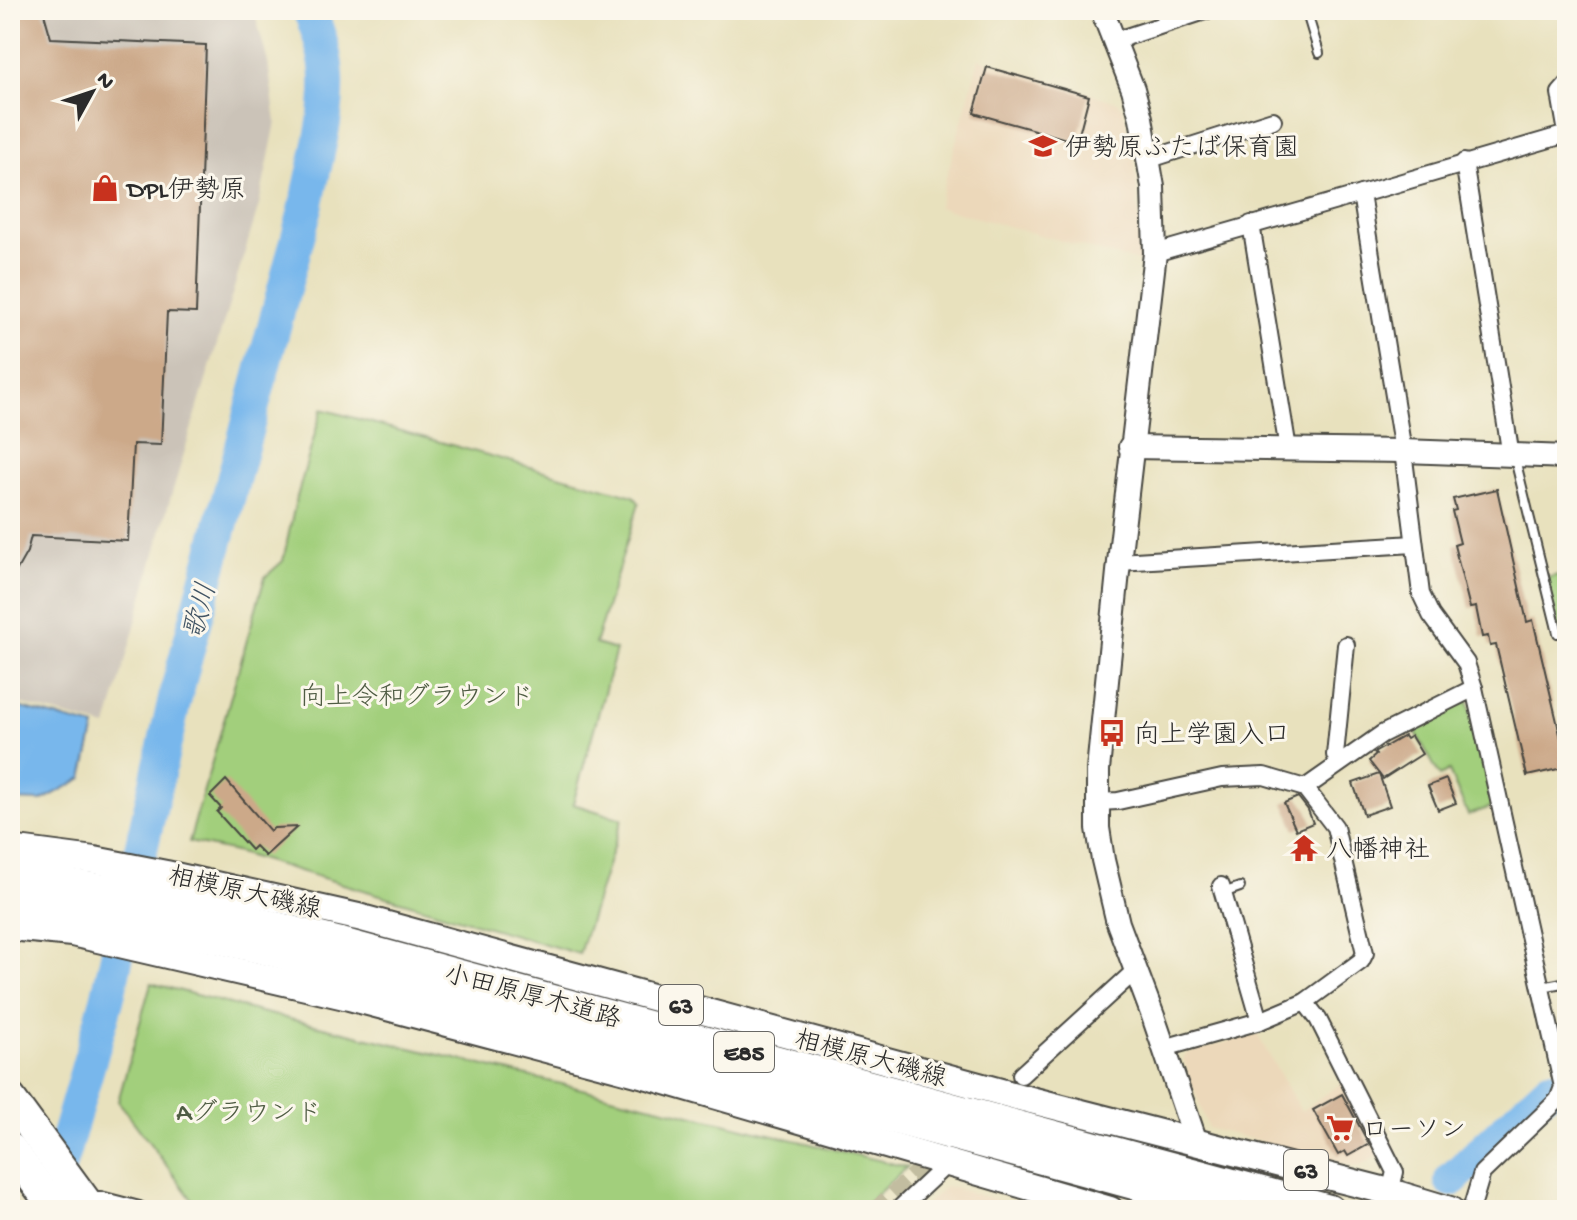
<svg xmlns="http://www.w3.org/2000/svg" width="1577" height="1220" viewBox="0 0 1577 1220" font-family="'Gochi Hand','Klee One',sans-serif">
	<rect width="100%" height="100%" fill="#fbf7ec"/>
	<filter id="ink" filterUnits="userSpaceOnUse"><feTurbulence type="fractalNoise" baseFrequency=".0125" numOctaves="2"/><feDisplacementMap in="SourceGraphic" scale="16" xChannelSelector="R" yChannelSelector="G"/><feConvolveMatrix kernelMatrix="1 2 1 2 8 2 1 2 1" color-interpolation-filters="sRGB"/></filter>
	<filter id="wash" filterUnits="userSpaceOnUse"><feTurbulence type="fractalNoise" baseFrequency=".006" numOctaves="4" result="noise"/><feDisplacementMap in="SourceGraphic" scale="32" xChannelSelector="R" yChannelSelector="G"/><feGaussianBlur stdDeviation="1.8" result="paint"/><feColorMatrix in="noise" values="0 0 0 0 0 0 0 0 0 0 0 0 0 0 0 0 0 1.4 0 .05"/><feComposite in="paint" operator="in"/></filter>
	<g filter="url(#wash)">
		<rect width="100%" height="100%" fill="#e8e1bd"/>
		<g fill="#ecd8ba">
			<polygon points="979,59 1117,102 1123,108 1135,164 1142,263 938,207"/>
			<polygon points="1257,1034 1301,1111 1342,1083 1379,1154 1359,1167 1208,1128 1183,1058 1187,1053"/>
			<polygon points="946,1186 1032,1210 919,1210"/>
		</g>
		<polygon fill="#cbc3b8" points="10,10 254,10 268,63 276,122 259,205 166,513 107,727 10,701"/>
		<g fill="#a2cf7c" stroke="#667d54" stroke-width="2">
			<polygon points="322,409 634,496 639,503 595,644 616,650 573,804 622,819 579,954 235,852 189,842 265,577 283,561 295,504"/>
			<polygon points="1567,573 1567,637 1559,631 1546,578"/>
			<polygon points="1468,700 1494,806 1468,815 1449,771 1440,776 1413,728"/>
			<polygon points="151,983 252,1010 907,1167 860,1210 200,1210 118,1101"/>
		</g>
		<polygon fill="#78b7ec" stroke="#52718c" stroke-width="2" points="10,705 95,727 83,778 41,801 10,800"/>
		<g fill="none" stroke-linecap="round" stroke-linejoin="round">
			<g stroke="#78b7ec" stroke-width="34">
				<polyline points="1451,1180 1550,1087"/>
				<path d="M 52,1192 L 107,1000 L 176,694 L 307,203 C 315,162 329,118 327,77 C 326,54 318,30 309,10"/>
			</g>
		</g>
		<g id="blocks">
			<g fill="#cca989">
				<polygon points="10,10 43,10 51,38 206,45 196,313 167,312 161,445 133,444 128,541 31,536 27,552 10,582"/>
				<polygon points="987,67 1089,96 1077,142 974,113"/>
				<polygon points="1497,489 1527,622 1533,620 1567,764 1567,767 1527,776 1496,645 1490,646 1488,636 1482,637 1476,607 1470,608 1454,545 1460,543 1452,511 1456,510 1453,499"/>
				<polygon points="1404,736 1406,739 1411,736 1422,754 1383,779 1369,761 1376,755 1374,753"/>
				<polygon points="1379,774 1390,806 1364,815 1353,783"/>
				<polygon points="1446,779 1456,803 1438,810 1428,786"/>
				<polygon points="226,780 270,831 274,828 297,827 265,856 255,846 251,850 217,812 221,808 210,796"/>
				<polygon points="1298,797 1308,810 1313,823 1296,830 1284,803"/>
				<polygon points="1342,1094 1369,1144 1348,1156 1345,1151 1338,1155 1313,1110"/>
			</g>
		</g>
	</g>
	<g filter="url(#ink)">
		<use href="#blocks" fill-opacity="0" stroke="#474641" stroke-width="2"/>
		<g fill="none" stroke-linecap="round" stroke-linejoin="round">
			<polyline stroke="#c2bda0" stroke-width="16" stroke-dasharray="16 8" stroke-linecap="butt" points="875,1210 959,1132"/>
			<g stroke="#474641" stroke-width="12">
				<g id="service">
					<polyline points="1306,10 1319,53"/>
					<polyline points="1515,459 1558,633"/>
					<polyline points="1223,893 1240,887"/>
					<polyline points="1542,987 1567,982"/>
				</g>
			</g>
			<g stroke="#474641" stroke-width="20">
				<g id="minor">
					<polyline points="1114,41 1208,10"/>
					<polyline points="1567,133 1560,93 1567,85"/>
					<polyline points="1150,159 1273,120"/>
					<polyline points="1464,162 1511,456"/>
					<polyline points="1251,224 1288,449"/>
					<polyline points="1155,253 1361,194"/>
					<polyline points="1119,562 1414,544"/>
					<polyline points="1340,762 1335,755 1346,645"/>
					<polyline points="1305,788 1382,734 1474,688"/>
					<polyline points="1098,802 1118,801 1222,778 1264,776 1305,788 1335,827 1365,953 1361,961 1305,1002 1260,1021 1164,1048"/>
					<polyline points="1221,886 1260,1021"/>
					<polyline points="1305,1002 1318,1019 1395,1172 1390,1192"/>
					<polyline points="1021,1075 1136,970"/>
					<polyline points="97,1210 100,1200 139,1210"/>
					<polyline points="898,1210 947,1164"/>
					<polyline points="1471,1210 1482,1173 1558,1100 1563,1087 1474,688 1466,663 1431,615 1421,594 1403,451 1361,194 1567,134"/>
				</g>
			</g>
			<g stroke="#474641" stroke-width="26">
				<g id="tertiary">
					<polyline points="1102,10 1133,89 1141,118 1153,187 1155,253 1119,562 1098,770 1098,828 1103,860 1118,923 1153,1016 1196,1142"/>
					<polyline points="1130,447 1403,451 1567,457"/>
				</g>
			</g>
			<g stroke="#474641" stroke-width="30">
				<g id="primary">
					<polyline points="10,849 94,860 166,874 358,917 1023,1098 1390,1192 1450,1210"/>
					<polyline points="10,927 72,933 349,997 652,1077 1110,1210"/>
				</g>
			</g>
			<g stroke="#474641" stroke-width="34">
				<g id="motorway">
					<polyline points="10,875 158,898 341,943 1329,1210"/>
					<path d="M 10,902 C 196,924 377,978 558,1027 C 782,1088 1006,1149 1229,1210"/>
					<polyline points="10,1098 92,1210"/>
					<polyline points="10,1148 56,1210"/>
				</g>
			</g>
			<use href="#service" stroke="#fff" stroke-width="8"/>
			<use href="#minor" stroke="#fff" stroke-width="16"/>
			<use href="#tertiary" stroke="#fff" stroke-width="22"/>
			<use href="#primary" stroke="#fff" stroke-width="26"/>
			<use href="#motorway" stroke="#fff" stroke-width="30"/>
		</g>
	</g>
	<defs>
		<g id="school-bare" transform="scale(2.16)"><path d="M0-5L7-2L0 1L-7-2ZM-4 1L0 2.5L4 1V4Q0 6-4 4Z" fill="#c8321e" stroke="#fbf7ec" stroke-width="2.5" paint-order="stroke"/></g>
		<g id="shop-bare" transform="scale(2.16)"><path d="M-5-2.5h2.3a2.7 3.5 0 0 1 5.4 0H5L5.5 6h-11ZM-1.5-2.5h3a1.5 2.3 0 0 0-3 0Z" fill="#c8321e" stroke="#fbf7ec" stroke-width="2.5" paint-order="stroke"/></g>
		<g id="bus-bare" transform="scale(2.16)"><path d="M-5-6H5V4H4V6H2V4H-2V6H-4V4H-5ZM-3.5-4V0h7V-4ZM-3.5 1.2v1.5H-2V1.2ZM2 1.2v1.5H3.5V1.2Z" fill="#c8321e" stroke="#fbf7ec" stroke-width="2.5" paint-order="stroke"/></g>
		<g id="temple-bare" transform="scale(2.16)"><path d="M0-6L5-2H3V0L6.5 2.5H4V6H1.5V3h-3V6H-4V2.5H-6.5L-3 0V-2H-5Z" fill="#c8321e" stroke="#fbf7ec" stroke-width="2.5" paint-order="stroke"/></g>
		<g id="supermarket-bare" transform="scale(2.16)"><path d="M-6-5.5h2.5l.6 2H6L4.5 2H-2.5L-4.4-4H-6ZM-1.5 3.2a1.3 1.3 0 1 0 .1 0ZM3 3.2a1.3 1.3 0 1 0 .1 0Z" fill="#c8321e" stroke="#fbf7ec" stroke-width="2.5" paint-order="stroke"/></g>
	</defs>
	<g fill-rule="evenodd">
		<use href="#school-bare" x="1043" y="146"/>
		<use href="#shop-bare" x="105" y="188"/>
		<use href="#bus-bare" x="1112" y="733"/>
		<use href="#temple-bare" x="1304" y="848"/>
		<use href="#supermarket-bare" x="1340" y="1128"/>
	</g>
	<g text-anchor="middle" stroke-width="6" stroke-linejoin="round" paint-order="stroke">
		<g fill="#fbf7ec" stroke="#696865" stroke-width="2">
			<rect x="659" y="985" width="44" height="40" rx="6"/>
			<rect x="714" y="1032" width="60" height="40" rx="6"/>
			<rect x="1284" y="1150" width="44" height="40" rx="6"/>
		</g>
		<g font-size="24" font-weight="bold" fill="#2b2b2b">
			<text x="681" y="1013">63</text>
			<text x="744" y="1060">E85</text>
			<text x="1306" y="1178">63</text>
		</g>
		<g font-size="26" fill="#2b2b2b" stroke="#fbf7ec" text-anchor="start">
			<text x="1065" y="155">伊勢原ふたば保育園</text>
			<text x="127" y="197">DPL伊勢原</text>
			<text x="1134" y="742">向上学園入口</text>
			<text x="1326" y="857">八幡神社</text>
			<text x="1362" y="1137">ローソン</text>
		</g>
		<g font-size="26" fill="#4f5c43" stroke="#fbf7ec">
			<text x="417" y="704">向上令和グラウンド</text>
			<text x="249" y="1120">Aグラウンド</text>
		</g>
		<g font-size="26" fill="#2b2b2b" stroke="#fbf7ec">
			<text transform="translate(245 891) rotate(13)" y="9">相模原大磯線</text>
			<text transform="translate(533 995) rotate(15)" y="9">小田原厚木道路</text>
			<text transform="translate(871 1057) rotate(15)" y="9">相模原大磯線</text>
		</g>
		<g font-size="28" font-style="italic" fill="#425565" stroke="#fbf7ec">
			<text transform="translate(198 610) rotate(-75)" y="10">歌川</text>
		</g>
	</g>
	<rect width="1577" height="1220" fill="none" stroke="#fbf7ec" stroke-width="40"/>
	<g transform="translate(92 92) rotate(50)" stroke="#fbf7ec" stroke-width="6" paint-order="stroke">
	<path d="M0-6L14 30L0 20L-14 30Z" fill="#2b2b2b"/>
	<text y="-12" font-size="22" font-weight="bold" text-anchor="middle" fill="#2b2b2b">N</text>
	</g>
</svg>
